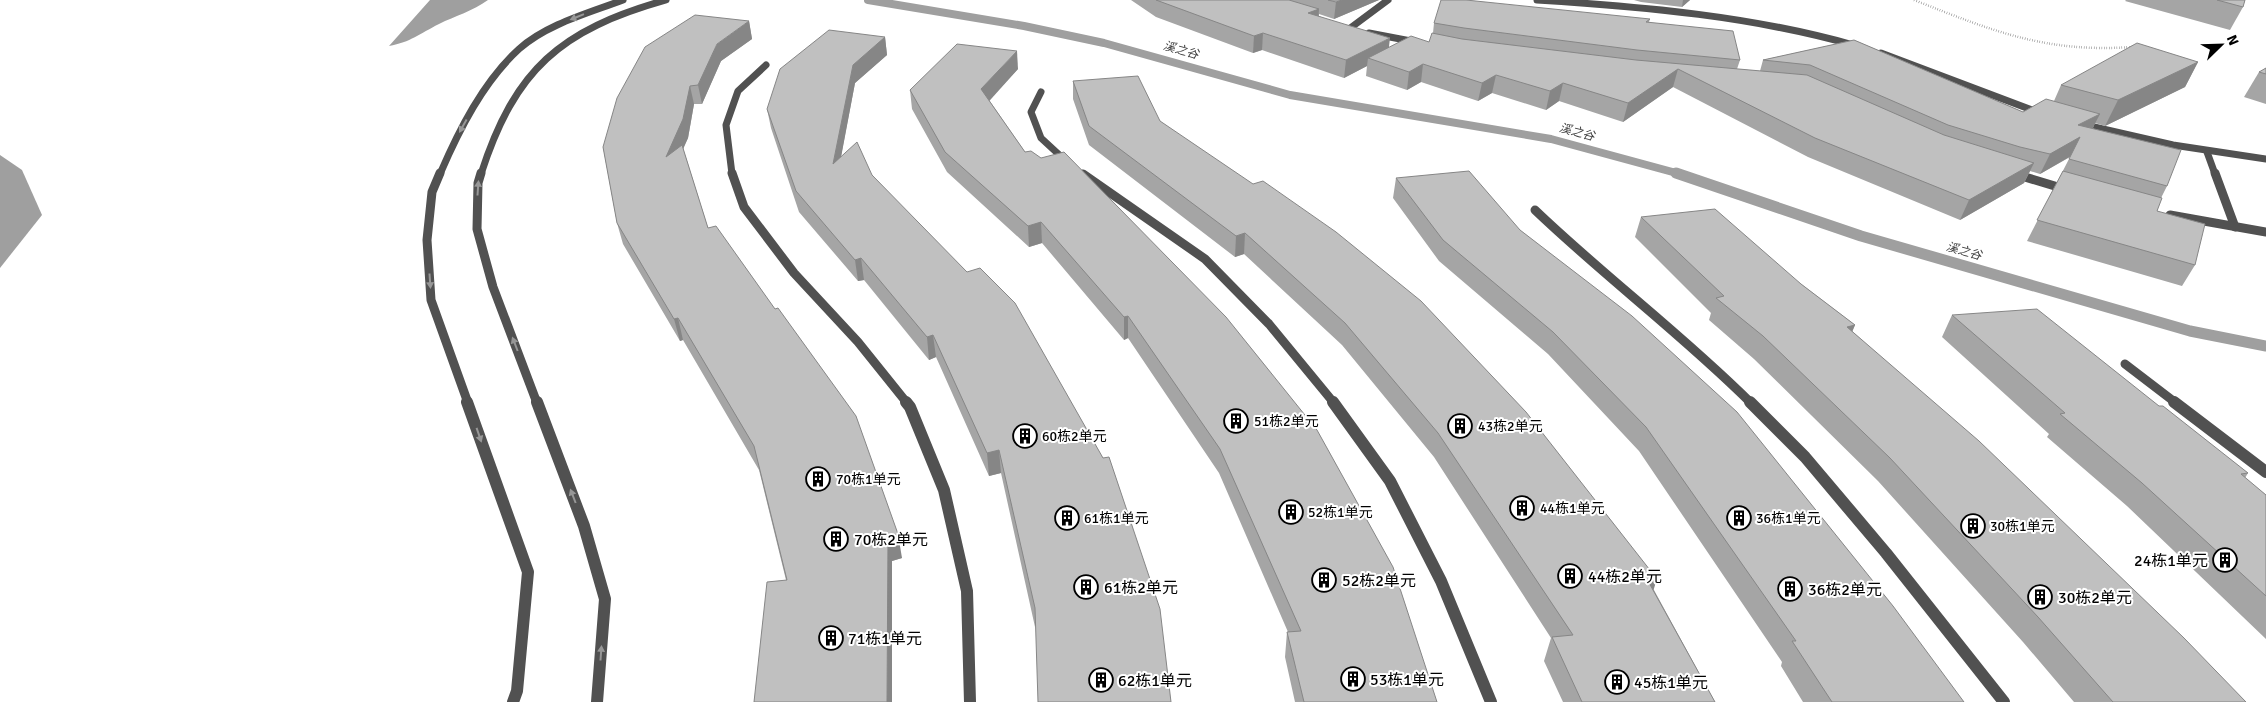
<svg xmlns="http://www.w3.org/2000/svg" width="2266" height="702" viewBox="0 0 2266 702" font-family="Signika,'Noto Sans SC',sans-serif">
	<rect width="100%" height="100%" fill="#fff"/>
	<g fill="#9f9f9f">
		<path d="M 430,0 L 488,0 C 473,11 455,16 439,24 C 419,34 411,42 389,46 Z"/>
		<polygon points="0,155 22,170 42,215 0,268"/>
	</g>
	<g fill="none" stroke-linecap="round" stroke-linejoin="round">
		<polyline stroke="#9f9f9f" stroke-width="8" points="868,0 1024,26 1104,43 1290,95 1551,139 1680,174"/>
		<polyline stroke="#9f9f9f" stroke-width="11" points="1676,173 1861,236 2190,331 2266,346"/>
		<path stroke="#737373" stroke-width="2.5" stroke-dasharray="0.5 2" stroke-linecap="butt" d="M 1914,0 C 1993,31 2045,53 2132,47"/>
		<g stroke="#515151" stroke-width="7">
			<path d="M 1537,0 C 1646,7 1752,16 1857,46"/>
			<polyline points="1349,29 1388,0"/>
			<polyline points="1369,33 1416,42"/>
			<polyline points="1881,53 2040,113"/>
			<polyline points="1041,92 1031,112 1041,138 1067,162"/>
			<polyline points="2081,124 2173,145 2266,159"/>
			<polyline points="2207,152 2215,174"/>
			<path d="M 440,174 C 459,130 483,82 519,49 C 547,24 589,13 623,0"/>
			<path d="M 481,174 C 515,69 560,30 666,0"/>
			<polyline points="732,174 726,125 738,91 766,65"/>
		</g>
		<g stroke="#515151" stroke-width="9">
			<polyline points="440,173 432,192 427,240 431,300 468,403"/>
			<polyline points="481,173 478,183 477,229 493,287 537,403"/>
			<polyline points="732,173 744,207 794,273 858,342 907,403"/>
			<polyline points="2215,173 2235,227"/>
			<polyline points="1083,174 1205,259 1269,324 1334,403"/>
			<polyline points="2015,174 2068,190"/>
			<path d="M 1535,210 C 1605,277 1683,335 1751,403"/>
			<polyline points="2170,215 2266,232"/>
			<polyline points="2125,364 2176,403"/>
		</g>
		<g stroke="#515151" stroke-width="12">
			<polyline points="467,402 528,572 517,691 513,702"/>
			<polyline points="537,402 584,526 605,599 597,702"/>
			<polyline points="906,402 910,407 944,490 967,591 970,702"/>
			<polyline points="1333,402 1390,481 1441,581 1491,702"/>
			<polyline points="1750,402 1805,457 1886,553 2004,702"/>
			<polyline points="2174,402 2266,472"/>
		</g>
	</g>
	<g fill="#a5a5a5">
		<polygon points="1131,0 1379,0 1334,19 1319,14 1319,16 1389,48 1429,42 1433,33 1434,23 1650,19 1649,22 1740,60 1737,69 1760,71 1763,60 1854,40 2023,112 2054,101 2061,85 2198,62 2185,87 2105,126 2095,123 2093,128 2167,186 2161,198 2157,211 2195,265 2182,286 2027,241 2070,157 2040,174 2030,171 2024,183 1960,220 1808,157 1673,87 1623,122 1559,101 1546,110 1492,93 1478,101 1421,82 1407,90 1366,76 1367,66 1344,78 1262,50 1253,53 1156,17"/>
		<polygon points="1634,0 1690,0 1682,7 1641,2"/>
		<polygon points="2126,0 2245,0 2243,7 2230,30 2125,1"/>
		<polygon points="749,21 752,39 721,61 702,104 694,104 688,138 683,148 708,228 902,558 892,561 892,702 754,702 786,580 759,470 683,340 680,341 623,244 617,223 603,147"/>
		<polygon points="885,37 887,55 855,83 841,156 872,175 1103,458 1035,627 1001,473 989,476 936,357 929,360 864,280 858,281 799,212 771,128 767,109"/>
		<polygon points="2266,68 2266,104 2244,97 2259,72"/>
		<polygon points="1018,69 989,100 1025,152 1437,702 1295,702 1285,657 1287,632 1288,632 1219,473 1128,338 1124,340 1042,243 1029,247 947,172 912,109 910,90"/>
		<polygon points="1073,81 1160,121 1654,590 1715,702 1563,702 1544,661 1551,638 1434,457 1342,345 1244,254 1235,257 1089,145 1073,99"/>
		<polygon points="1396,178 1520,230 1964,702 1803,702 1781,666 1782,662 1639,451 1548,354 1439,261 1393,198"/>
		<polygon points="1641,217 1801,284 1855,325 1852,331 2246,702 2074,702 2023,642 1878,481 1754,359 1709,320 1711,313 1635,237"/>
		<polygon points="1952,315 2159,406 2248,473 2245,478 2266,495 2266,639 2127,506 2047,437 2049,434 1942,337"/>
	</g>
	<g fill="#868686">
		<polygon points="1342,0 1379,0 1334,19 1336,2"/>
		<polygon points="1683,0 1690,0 1682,7"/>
		<polygon points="1319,9 1318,25 1308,13"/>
		<polygon points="749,21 752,39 721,61 702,104 698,85 717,44"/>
		<polygon points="1263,33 1262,50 1253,53 1254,36"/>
		<polygon points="885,37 887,55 855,83 836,184 833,164 853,65"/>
		<polygon points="1390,38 1388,55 1368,58 1367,66 1344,78 1346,60"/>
		<polygon points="1017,51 1018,69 983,108 981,89"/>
		<polygon points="2198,62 2185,87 2105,126 2118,100"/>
		<polygon points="1423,64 1421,82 1407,90 1409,72"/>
		<polygon points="1678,69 1673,87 1623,122 1628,103"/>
		<polygon points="1496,75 1492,93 1478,101 1482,83"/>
		<polygon points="1563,83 1559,101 1546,110 1550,91"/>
		<polygon points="690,86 694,104 688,138 671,177 666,157"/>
		<polygon points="2100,114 2090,133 2071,156 2040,174 2050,154 2078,125"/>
		<polygon points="2034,163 2024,183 1960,220 1969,200"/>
		<polygon points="1041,222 1042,243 1029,247 1028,226"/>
		<polygon points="1245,233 1244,254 1235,257 1236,236"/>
		<polygon points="861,258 864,280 858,281 855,260"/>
		<polygon points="1128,316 1128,338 1124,340 1124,317"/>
		<polygon points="678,318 683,340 680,341 674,319"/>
		<polygon points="1855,325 1846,347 1847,327"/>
		<polygon points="933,335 936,357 929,360 927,337"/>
		<polygon points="999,450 1001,473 989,476 987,453"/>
		<polygon points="898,534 902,558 892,561 892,702 887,702 888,537"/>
		<polygon points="1657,579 1649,604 1648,581"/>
	</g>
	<g fill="#c0c0c0" stroke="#868686">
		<polygon points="1156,0 1289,0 1319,9 1308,13 1390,38 1346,60 1263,33 1254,36"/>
		<polygon points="1328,0 1342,0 1336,2"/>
		<polygon points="1441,0 1466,0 1650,19 1646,22 1733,31 1740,60 1637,50 1464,28 1434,23"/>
		<polygon points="2217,0 2245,0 2243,7"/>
		<polygon points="695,15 749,21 717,44 698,85 690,86 683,119 666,157 682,145 708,228 716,226 775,309 778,308 856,416 898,534 888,537 887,702 754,702 767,582 787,580 754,446 678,318 674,319 617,223 603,147 617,98 645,47"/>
		<polygon points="829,30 885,37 853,65 833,164 857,142 872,175 967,272 980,268 1015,303 1103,458 1109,457 1160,609 1171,702 1038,702 1035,608 999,450 987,453 933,335 927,337 861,258 855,260 796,191 767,109 780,69"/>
		<polygon points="1432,33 1462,39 1636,60 1807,75 1944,135 2034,163 1969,200 1815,138 1678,69 1628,103 1563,83 1550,91 1496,75 1482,83 1423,64 1409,72 1368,58 1411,36 1429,42"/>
		<polygon points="1854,40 2023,112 2046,99 2100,114 2078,125 2181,150 2167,186 2069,159 2080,137 2050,154 2020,147 1948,125 1810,65 1763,60"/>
		<polygon points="2137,43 2198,62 2118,100 2061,85"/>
		<polygon points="957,44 1017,51 981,89 1025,152 1031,151 1041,158 1064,152 1226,317 1317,430 1393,567 1437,702 1304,702 1287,632 1301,631 1220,449 1128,316 1124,317 1041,222 1028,226 945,152 910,90"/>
		<polygon points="2266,68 2266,74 2259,72"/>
		<polygon points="1138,76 1160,121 1253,184 1263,181 1336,232 1421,301 1526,412 1657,579 1648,581 1715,702 1582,702 1552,637 1573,635 1438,433 1345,323 1245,233 1236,236 1089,126 1073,81"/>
		<polygon points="1469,171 1520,230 1632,316 1737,412 1893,606 1964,702 1832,702 1792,641 1796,641 1646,427 1553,332 1443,240 1396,178"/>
		<polygon points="2063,171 2162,198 2157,211 2205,224 2195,265 2037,220"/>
		<polygon points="1715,209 1801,284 1855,325 1847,327 1979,441 2184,638 2246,702 2113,702 2038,617 1890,458 1763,336 1716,298 1724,296 1641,217"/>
		<polygon points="2037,309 2159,406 2163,406 2248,473 2241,474 2266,495 2266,596 2142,483 2060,414 2065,413 1952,315"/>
	</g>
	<defs><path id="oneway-solid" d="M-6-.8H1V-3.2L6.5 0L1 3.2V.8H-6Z" transform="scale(1.25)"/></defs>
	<g fill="#979797">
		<use href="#oneway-solid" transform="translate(577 17) rotate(158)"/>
		<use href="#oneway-solid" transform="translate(463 126) rotate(119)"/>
		<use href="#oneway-solid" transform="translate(478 188) rotate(-86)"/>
		<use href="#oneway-solid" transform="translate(430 281) rotate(86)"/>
		<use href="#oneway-solid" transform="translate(515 344) rotate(-111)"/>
		<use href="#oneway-solid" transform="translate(479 435) rotate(71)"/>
		<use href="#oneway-solid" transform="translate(573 496) rotate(-111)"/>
		<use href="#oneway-solid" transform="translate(601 653) rotate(-86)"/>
	</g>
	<defs>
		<g id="building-ring" transform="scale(1.25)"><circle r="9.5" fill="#fff" stroke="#000" stroke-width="1.5"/><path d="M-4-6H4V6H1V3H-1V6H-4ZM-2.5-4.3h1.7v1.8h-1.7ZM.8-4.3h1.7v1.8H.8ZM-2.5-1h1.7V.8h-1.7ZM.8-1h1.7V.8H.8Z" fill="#000"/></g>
	</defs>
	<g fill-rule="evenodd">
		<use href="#building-ring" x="1236" y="421"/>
		<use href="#building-ring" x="1460" y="426"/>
		<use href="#building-ring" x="1025" y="436"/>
		<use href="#building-ring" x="818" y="479"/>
		<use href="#building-ring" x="1522" y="508"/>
		<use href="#building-ring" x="1291" y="512"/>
		<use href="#building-ring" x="1067" y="518"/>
		<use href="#building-ring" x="1739" y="518"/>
		<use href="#building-ring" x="1973" y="526"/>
		<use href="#building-ring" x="836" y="539"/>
		<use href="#building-ring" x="2225" y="560"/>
		<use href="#building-ring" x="1570" y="576"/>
		<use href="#building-ring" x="1324" y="580"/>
		<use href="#building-ring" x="1086" y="587"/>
		<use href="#building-ring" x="1790" y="589"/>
		<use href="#building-ring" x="2040" y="597"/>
		<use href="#building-ring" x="831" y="638"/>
		<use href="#building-ring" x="1353" y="679"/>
		<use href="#building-ring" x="1101" y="680"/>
		<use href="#building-ring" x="1617" y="682"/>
	</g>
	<g text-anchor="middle" stroke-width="4" stroke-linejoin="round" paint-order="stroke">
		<g font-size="12" font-style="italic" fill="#404040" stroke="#fff">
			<text transform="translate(1181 50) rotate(16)" y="4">溪之谷</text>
			<text transform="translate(1577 132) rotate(15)" y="4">溪之谷</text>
			<text transform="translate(1964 251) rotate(16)" y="4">溪之谷</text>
		</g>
		<g font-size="14" fill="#000" stroke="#fff" text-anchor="start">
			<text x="1254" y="426">51栋2单元</text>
			<text x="1478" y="431">43栋2单元</text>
			<text x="1042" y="441">60栋2单元</text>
			<text x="836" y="484">70栋1单元</text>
			<text x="1540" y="513">44栋1单元</text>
			<text x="1308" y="517">52栋1单元</text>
			<text x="1084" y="523">61栋1单元</text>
			<text x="1756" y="523">36栋1单元</text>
			<text x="1990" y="531">30栋1单元</text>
		</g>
		<g font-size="16" fill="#000" stroke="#fff" text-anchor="start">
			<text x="854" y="545">70栋2单元</text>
			<text x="2208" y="566" text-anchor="end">24栋1单元</text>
			<text x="1588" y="582">44栋2单元</text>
			<text x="1342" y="586">52栋2单元</text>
			<text x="1104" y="593">61栋2单元</text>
			<text x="1808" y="595">36栋2单元</text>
			<text x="2058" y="603">30栋2单元</text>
			<text x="848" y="644">71栋1单元</text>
			<text x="1370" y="685">53栋1单元</text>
			<text x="1118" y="686">62栋1单元</text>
			<text x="1634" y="688">45栋1单元</text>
		</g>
	</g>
	<g transform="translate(2221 45) rotate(67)" stroke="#ffffff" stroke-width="4" paint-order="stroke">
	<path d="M0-4L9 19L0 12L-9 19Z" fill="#000000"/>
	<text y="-8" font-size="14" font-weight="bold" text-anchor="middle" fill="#000000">N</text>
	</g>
</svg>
